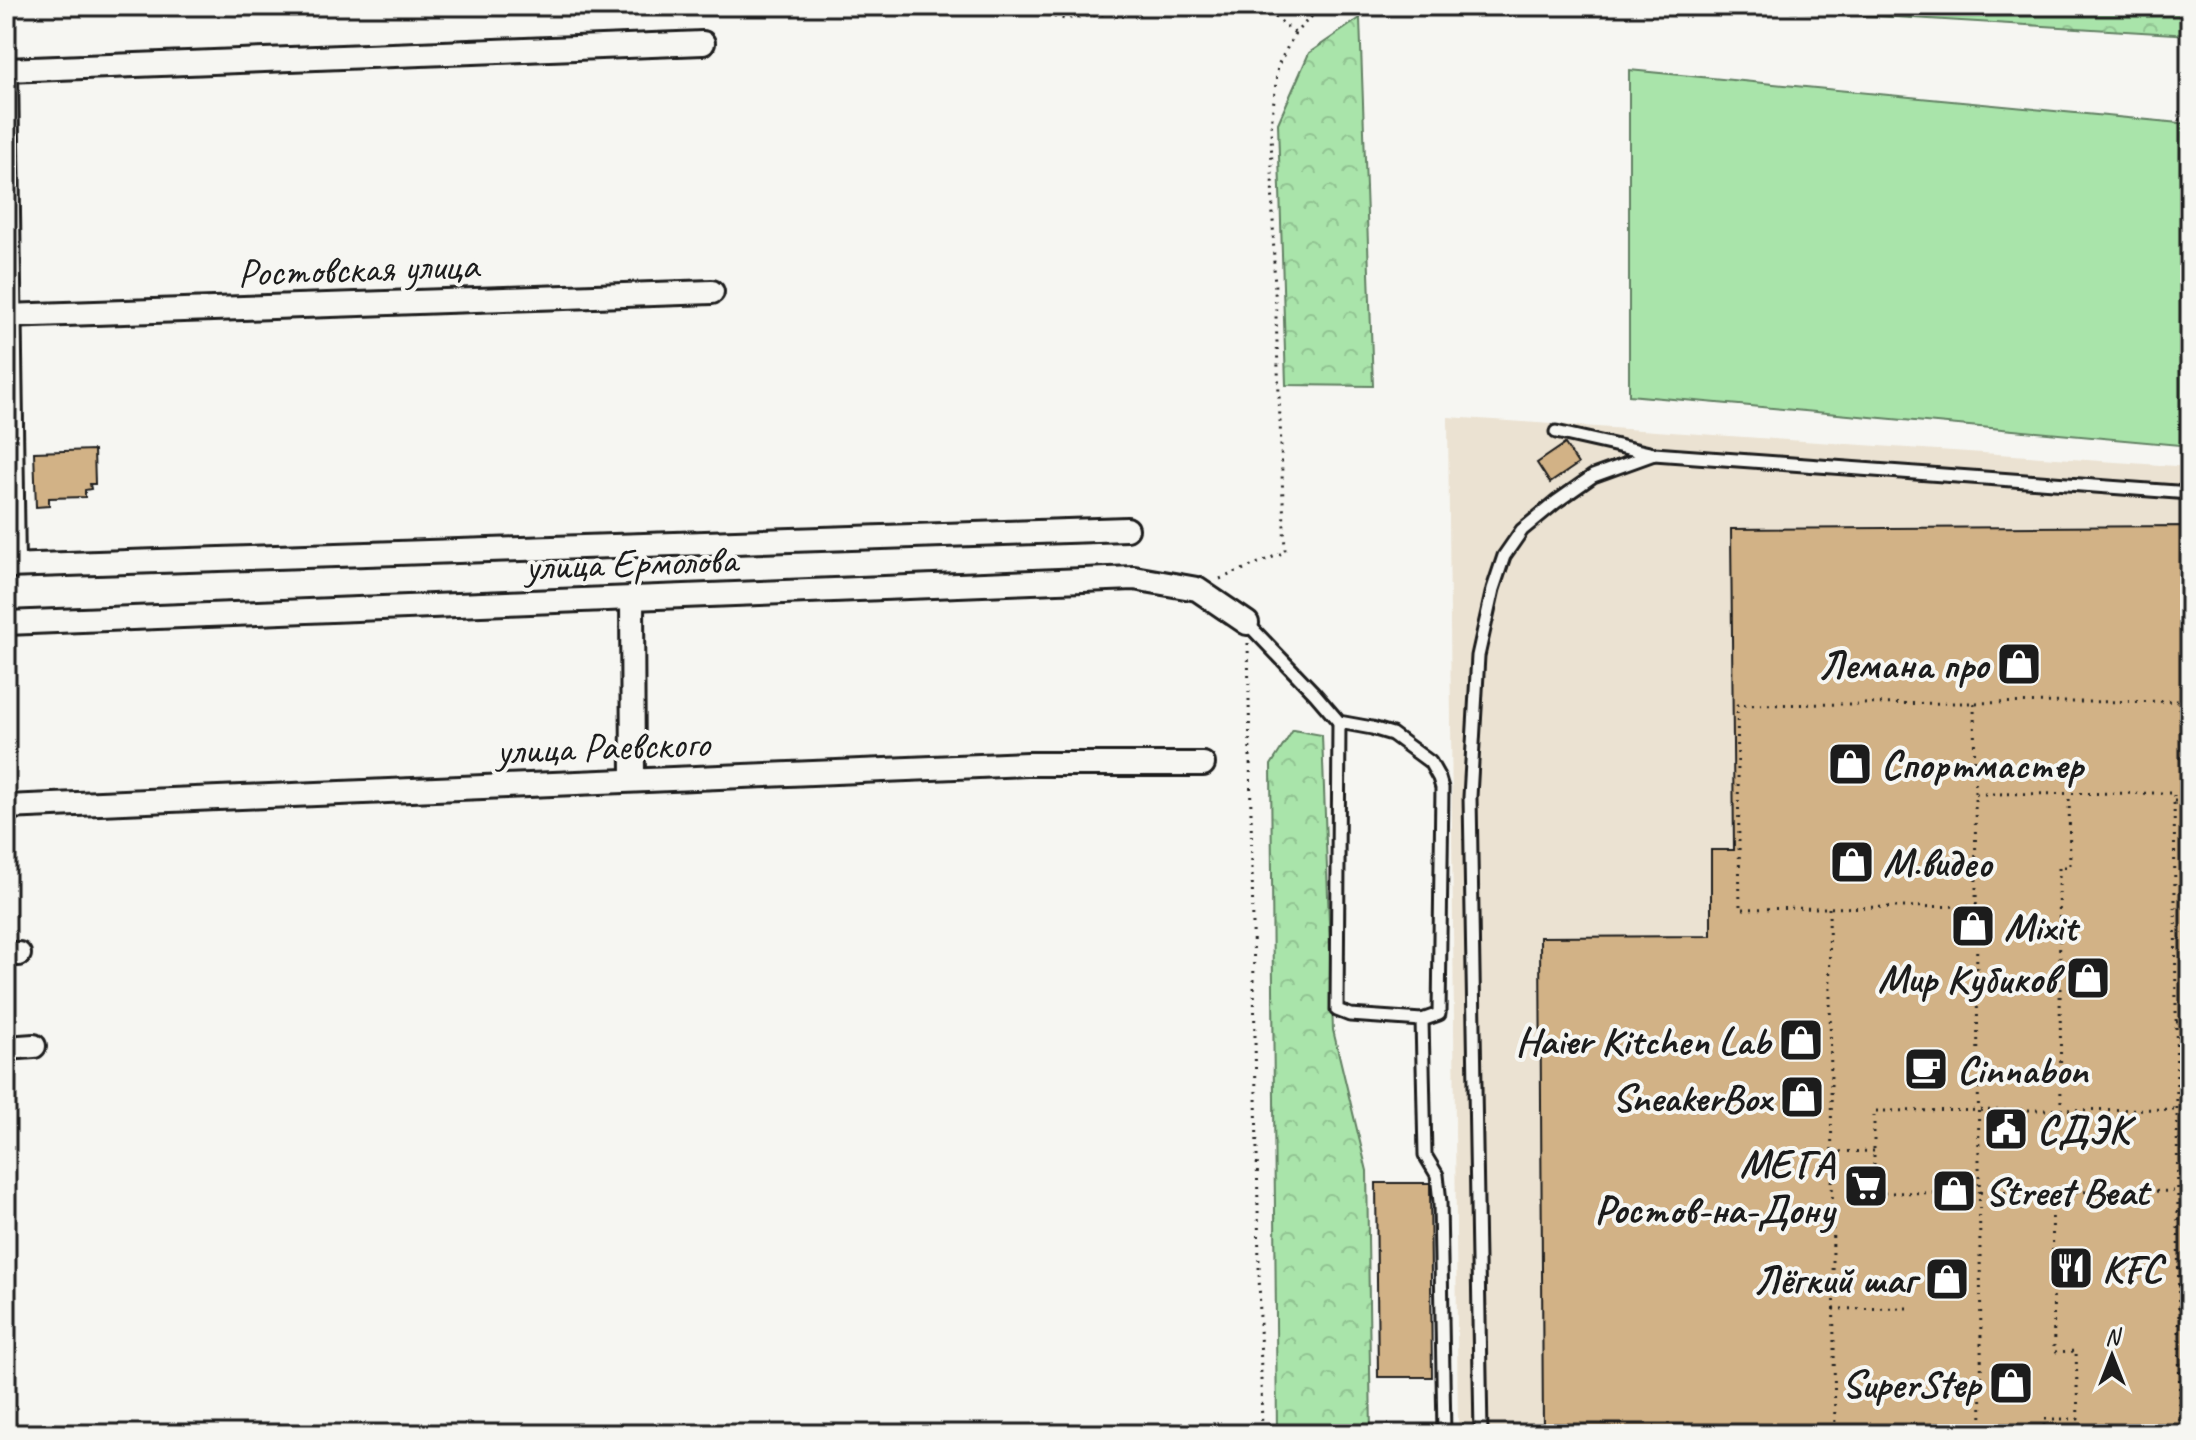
<svg xmlns="http://www.w3.org/2000/svg" width="2196" height="1440" viewBox="0 0 2196 1440" font-family="Caveat,sans-serif">
	<defs>
		<pattern id="forest-crowns" width="20" height="18" patternUnits="userSpaceOnUse" patternTransform="scale(2)"><rect width="20" height="18" fill="#a9e4aa"/><path d="M2 6a3 3 0 1 1 6 0M12 15a3 3 0 1 1 6 0" fill="none" stroke="#91c392"/></pattern>
	</defs>
	<rect width="100%" height="100%" fill="#f6f6f2"/>
	<filter id="ink" filterUnits="userSpaceOnUse"><feTurbulence type="fractalNoise" baseFrequency=".0125" numOctaves="2"/><feDisplacementMap in="SourceGraphic" scale="16" xChannelSelector="R" yChannelSelector="G"/><feConvolveMatrix kernelMatrix="1 2 1 2 8 2 1 2 1" color-interpolation-filters="sRGB"/></filter>
	<g filter="url(#ink)">
		<polygon fill="#ebe2d2" points="1448,417 2190,467 2190,1434 1458,1434"/>
		<polygon fill="#a9e4aa" stroke="#628063" stroke-width="2" points="1629,70 2190,124 2190,446 1629,395"/>
		<g fill="url(#forest-crowns)" stroke="#628063" stroke-width="2">
			<polygon points="1718,6 2190,6 2190,35"/>
			<polygon points="1360,18 1373,386 1286,385 1278,123 1309,53"/>
			<polygon points="1293,730 1322,735 1333,1030 1367,1171 1371,1434 1277,1434 1271,765"/>
		</g>
		<g fill="#d2b286" stroke="#1c1c1c" stroke-width="2">
			<polygon points="1565,444 1578,464 1550,483 1537,463"/>
			<polygon points="94,450 95,484 90,484 91,489 85,490 85,497 49,498 49,506 36,507 34,452"/>
			<polygon points="2190,526 2190,1434 1543,1434 1540,937 1711,936 1711,850 1734,850 1731,529"/>
			<polygon points="1376,1183 1430,1183 1432,1377 1378,1377"/>
		</g>
		<g fill="none" stroke-linecap="round" stroke-linejoin="round">
			<g stroke="#1c1c1c" stroke-width="17">
				<g id="lane">
					<polyline points="1556,432 1654,454 2190,493"/>
					<polyline points="1247,623 1315,694 1339,722 1372,728 1392,734 1430,762 1439,778 1442,788 1439,1014 1422,1020 1425,1155 1437,1175 1440,1202 1444,1434"/>
					<polyline points="1339,722 1337,1010 1350,1015 1422,1020"/>
					<polyline points="1481,1434 1470,797 1478,656 1493,589 1504,556 1522,530 1556,502 1593,476 1654,454"/>
				</g>
			</g>
			<g stroke="#1c1c1c" stroke-width="28">
				<g id="street">
					<polyline points="6,70 703,43"/>
					<polyline points="6,70 13,566"/>
					<polyline points="6,316 712,292"/>
					<polyline points="6,566 1127,529"/>
					<polyline points="632,598 633,780"/>
					<polyline points="6,623 1134,578 1197,589 1247,623"/>
					<polyline points="6,807 1028,764 1203,764"/>
					<polyline points="6,954 19,954"/>
					<polyline points="6,1048 34,1046"/>
				</g>
			</g>
			<g stroke="#1c1c1c" stroke-width="3" stroke-dasharray="2 6" stroke-linecap="butt">
				<polyline points="6,6 6,50"/>
				<polyline points="1024,6 1032,11 1064,19 1172,6"/>
				<polyline points="1262,6 1295,33"/>
				<polyline points="1220,579 1285,552 1274,264 1271,125 1278,65 1295,33 1322,6"/>
				<polyline points="14,585 14,602"/>
				<polyline points="1248,643 1262,1434"/>
				<polyline points="1974,703 1982,1434"/>
				<polyline points="1976,794 2174,793 2180,1434"/>
				<polyline points="2174,801 2190,801"/>
				<polyline points="1977,906 1740,909 1737,705 2190,701"/>
				<polyline points="1829,908 1835,1434"/>
				<polyline points="2176,1022 2190,1022"/>
				<polyline points="2190,1109 1874,1111 1874,1193 2190,1191"/>
				<polyline points="2061,1110 2059,867 2070,867 2069,793"/>
				<polyline points="1832,1152 1874,1151"/>
				<polyline points="2178,1285 2190,1285"/>
				<polyline points="1833,1309 1908,1308"/>
				<polyline points="2179,1419 2190,1419"/>
				<polyline points="2044,1434 2044,1419 2078,1419 2076,1351 2054,1352 2052,1192"/>
			</g>
			<use href="#lane" stroke="#f6f6f2" stroke-width="11"/>
			<use href="#street" stroke="#f6f6f2" stroke-width="22"/>
		</g>
	</g>
	<defs>
		<g id="shop-square" transform="scale(2.3)"><rect x="-9" y="-9" width="18" height="18" rx="4" fill="#1c1c1c" stroke="#f6f6f2"/><path d="M-5-2.5h2.3a2.7 3.5 0 0 1 5.4 0H5L5.5 6h-11ZM-1.5-2.5h3a1.5 2.3 0 0 0-3 0Z" fill="#fff"/></g>
		<g id="cafe-square" transform="scale(2.3)"><rect x="-9" y="-9" width="18" height="18" rx="4" fill="#1c1c1c" stroke="#f6f6f2"/><path d="M-5.5-4.5H6V0H3Q3 3.5 0 3.5H-2.5Q-5.5 3.5-5.5 0ZM3-3.2v2h1.7v-2ZM-6 4.5H4V6H-6Z" fill="#fff"/></g>
		<g id="civic-square" transform="scale(2.3)"><rect x="-9" y="-9" width="18" height="18" rx="4" fill="#1c1c1c" stroke="#f6f6f2"/><path d="M-.6-6.5H3V-4.5H.6V-3L4-1V1h2V6H-6V1h2V-1L-.6-3ZM-1.2 2.5V6h2.4V2.5Z" fill="#fff"/></g>
		<g id="supermarket-square" transform="scale(2.3)"><rect x="-9" y="-9" width="18" height="18" rx="4" fill="#1c1c1c" stroke="#f6f6f2"/><path d="M-6-5.5h2.5l.6 2H6L4.5 2H-2.5L-4.4-4H-6ZM-1.5 3.2a1.3 1.3 0 1 0 .1 0ZM3 3.2a1.3 1.3 0 1 0 .1 0Z" fill="#fff"/></g>
		<g id="restaurant-square" transform="scale(2.3)"><rect x="-9" y="-9" width="18" height="18" rx="4" fill="#1c1c1c" stroke="#f6f6f2"/><path d="M-5-6h1v4h1v-4h1v4h1v-4h1v5L-1.5 .5V6h-2V.5L-5-1ZM5-6V6H3V1.5H1.5Q1.5-4 5-6Z" fill="#fff"/></g>
	</defs>
	<g fill-rule="evenodd">
		<use href="#shop-square" x="2019" y="664"/>
		<use href="#shop-square" x="1850" y="764"/>
		<use href="#shop-square" x="1852" y="862"/>
		<use href="#shop-square" x="1973" y="926"/>
		<use href="#shop-square" x="2088" y="978"/>
		<use href="#shop-square" x="1801" y="1040"/>
		<use href="#cafe-square" x="1926" y="1069"/>
		<use href="#shop-square" x="1802" y="1097"/>
		<use href="#civic-square" x="2006" y="1129"/>
		<use href="#supermarket-square" x="1866" y="1186"/>
		<use href="#shop-square" x="1954" y="1191"/>
		<use href="#restaurant-square" x="2071" y="1268"/>
		<use href="#shop-square" x="1947" y="1279"/>
		<use href="#shop-square" x="2011" y="1383"/>
	</g>
	<g text-anchor="middle" stroke-width="8" stroke-linejoin="round" paint-order="stroke">
		<g font-size="40" fill="#1c1c1c" stroke="#f6f6f2">
			<text transform="translate(358 268) rotate(-2)" y="14">Ростовская улица</text>
			<text transform="translate(631 562) rotate(-2)" y="14">улица Ермолова</text>
			<text transform="translate(603 746) rotate(-2)" y="14">улица Раевского</text>
		</g>
		<g font-size="40" font-weight="bold" fill="#1c1c1c" stroke="#f6f6f2" text-anchor="end">
			<text x="1988" y="678">Лемана про</text>
			<text x="1881" y="778" text-anchor="start">Спортмастер</text>
			<text x="1883" y="876" text-anchor="start">М.видео</text>
			<text x="2004" y="940" text-anchor="start">Mixit</text>
			<text x="2057" y="992">Мир Кубиков</text>
			<text x="1770" y="1054">Haier Kitchen Lab</text>
			<text x="1957" y="1083" text-anchor="start">Cinnabon</text>
			<text x="1771" y="1111">SneakerBox</text>
			<text x="2037" y="1143" text-anchor="start">СДЭК</text>
			<text x="1835" y="1177">МЕГА<tspan x="1835" dy="46">Ростов-на-Дону</tspan></text>
			<text x="1985" y="1205" text-anchor="start">Street Beat</text>
			<text x="2102" y="1282" text-anchor="start">KFC</text>
			<text x="1916" y="1293">Лёгкий шаг</text>
			<text x="1980" y="1397">SuperStep</text>
		</g>
	</g>
	<rect width="2196" height="1440" fill="none" stroke="#f6f6f2" stroke-width="32"/>
	<rect x="16" y="16" width="2164" height="1408" fill="none" stroke="#1c1c1c" stroke-width="3" filter="url(#ink)"/>
	<g transform="translate(2112 1356)" stroke="#f6f6f2" stroke-width="6" paint-order="stroke">
	<path d="M0-6L14 30L0 20L-14 30Z" fill="#1c1c1c"/>
	<text y="-12" font-size="22" font-weight="bold" text-anchor="middle" fill="#1c1c1c">N</text>
	</g>
</svg>
